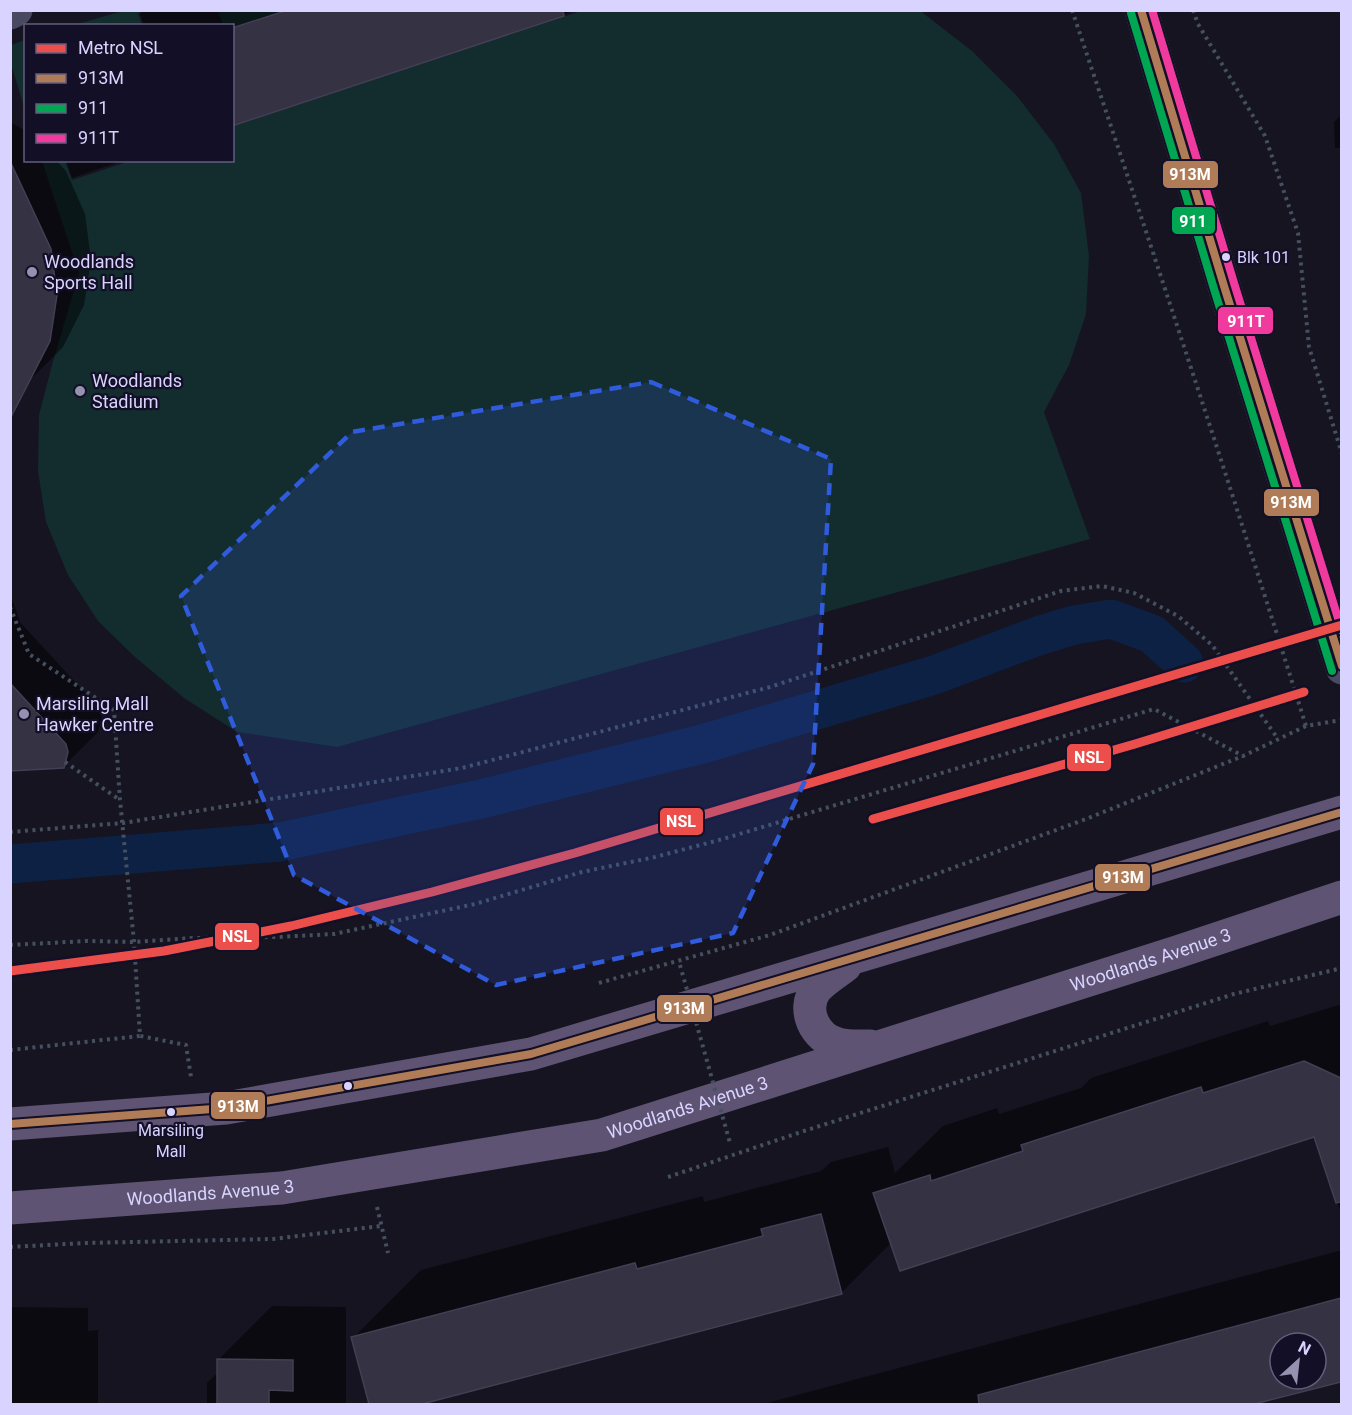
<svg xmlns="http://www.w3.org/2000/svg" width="1352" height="1415" viewBox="0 0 1352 1415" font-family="Roboto,sans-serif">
	<rect width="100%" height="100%" fill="#161421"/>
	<g fill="#132c2d">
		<polygon points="123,11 146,11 138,13 142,25 74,25"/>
		<polygon points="218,11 288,11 233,28 232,26 223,25"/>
		<polygon points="581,11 922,11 923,13 972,51 1017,96 1054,144 1081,193 1089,256 1086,314 1069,365 1044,412 1090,539 337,747 237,732 184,698 135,657 98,621 68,575 46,522 38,471 39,415 52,365 79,273 42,161 65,161 72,180 130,161 232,160 233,126"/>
		<polygon points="25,40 26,40 25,110 11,64 11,45"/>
	</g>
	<g fill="#0007" fill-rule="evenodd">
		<polygon points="143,10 577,10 232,125 232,26 144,26 140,14"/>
		<polygon points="1342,114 1342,148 1335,148 1334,122"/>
		<polygon points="10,122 26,131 26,160 56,160 66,171 85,214 91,260 84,305 63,347 10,400"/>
		<polygon points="66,160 125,160 72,178"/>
		<polygon points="10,593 20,622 100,709 102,717 98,732 63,767 10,769"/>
		<polygon points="1342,1004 1342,1216 1315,1135 892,1242 842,1292 416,1404 371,1404 353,1338 421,1270 703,1196 704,1202 821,1171 831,1162 888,1147 895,1173 943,1126 997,1108 999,1114 1081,1088 1091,1078 1268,1021 1270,1026"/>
		<path d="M 1342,1250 L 1342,1379 L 1247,1404 L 763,1404 ZM 1280,1343 L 1316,1343 L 1316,1379 L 1280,1379 Z"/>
		<polygon points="272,1306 346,1307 346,1404 207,1404 207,1383 218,1372 218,1360"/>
		<polygon points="10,1307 88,1308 88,1331 98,1330 98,1404 10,1404"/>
	</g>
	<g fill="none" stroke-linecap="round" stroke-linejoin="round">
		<polyline stroke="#0d2144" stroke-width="39" points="10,864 280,842 481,799 706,743 934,675 1038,636 1074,625 1111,619 1152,634 1184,663"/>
	</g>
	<g fill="#343243" stroke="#433f54" stroke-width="1.5" fill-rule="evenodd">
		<polygon points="288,10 563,10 564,16 232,126 232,28"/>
		<polygon points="10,161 51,249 57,295 50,341 10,419"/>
		<polygon points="10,683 66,744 68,752 64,768 10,771"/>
		<polygon points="1304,1061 1341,1078 1341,1202 1336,1203 1314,1137 900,1271 873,1193 930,1175 931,1181 1023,1151 1021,1145 1201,1087 1203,1093"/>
		<polygon points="821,1214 842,1294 422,1404 369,1404 351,1337 635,1263 637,1269 763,1236 761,1229"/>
		<path d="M 1341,1298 L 1341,1382 L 1254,1404 L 979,1404 L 978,1395 ZM 1280,1343 L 1316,1343 L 1316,1379 L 1280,1379 Z"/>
		<polygon points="217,1359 293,1360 293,1391 269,1390 269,1404 217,1404"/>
	</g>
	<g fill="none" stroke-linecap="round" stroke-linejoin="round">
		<g stroke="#44505f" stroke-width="4" stroke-dasharray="3 4.5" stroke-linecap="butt">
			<path d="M 1072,10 C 1152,248 1231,487 1306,726"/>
			<polyline points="1193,10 1198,24 1265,136 1298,233 1309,347 1342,454"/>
			<polyline points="10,607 29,654 114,710 120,800 134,942 140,1036 186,1045 191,1077"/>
			<polyline points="65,762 120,800"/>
			<polyline points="10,832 123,823 462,768 770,687 1061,591 1102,586 1134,593 1178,616 1212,645 1278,739"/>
			<polyline points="10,945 87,941 134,942 193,938 278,937 334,934 475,904 582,872 655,857 723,839 1154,709 1243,756 1306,726 1342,720"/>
			<polyline points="599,983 770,935 1086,819 1243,756"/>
			<polyline points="10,1050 140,1036"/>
			<polyline points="668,1177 804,1131 1234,994 1342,968"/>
			<polyline points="377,1207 388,1253"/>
			<polyline points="10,1247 85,1243 273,1239 381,1226"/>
		</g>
		<g stroke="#4a4962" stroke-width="33">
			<polyline points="1141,10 1224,286 1342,668"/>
			<polyline points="10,13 16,10"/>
		</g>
		<g stroke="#5e5373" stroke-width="33">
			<path d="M 845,966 C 836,973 824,980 816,989 C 801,1010 815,1038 838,1044 C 848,1047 860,1046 870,1046"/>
			<polyline points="10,1124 226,1108 531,1054 1342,812"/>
			<path id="s1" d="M 10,1208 L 282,1188 L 602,1135 L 1177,952 L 1342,897"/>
		</g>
		<polyline stroke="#44505f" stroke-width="4" stroke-dasharray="3 4.5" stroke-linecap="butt" points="680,965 730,1143"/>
		<g stroke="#130f26" stroke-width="12">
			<g id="bus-1">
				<polyline points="1141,10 1224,286 1342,666"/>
				<polyline points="10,1124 226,1108 531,1054 1342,812"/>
			</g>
		</g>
		<g stroke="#130f26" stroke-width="12">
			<polyline id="bus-2" points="1131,13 1214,289 1332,671"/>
		</g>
		<g stroke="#130f26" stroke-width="12">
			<polyline id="bus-3" points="1152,10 1234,283 1342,631"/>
		</g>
		<use href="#bus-1" stroke="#b07c57" stroke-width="8"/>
		<use href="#bus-2" stroke="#00a651" stroke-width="8"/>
		<use href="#bus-3" stroke="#f13a9d" stroke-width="8"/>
		<g stroke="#130f26" stroke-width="14">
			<g id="metro-1">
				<polyline points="873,819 1135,744 1304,692"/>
				<polyline points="10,971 164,951 291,926 432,892 575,853 1342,625"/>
			</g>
		</g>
		<use href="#metro-1" stroke="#ec4f4b" stroke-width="9"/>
	</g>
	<path fill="#305bdc" fill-opacity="0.2" stroke="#305bdc" stroke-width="4.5" stroke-dasharray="12 8" stroke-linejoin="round" d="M 651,382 L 831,459 L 813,764 L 733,933 L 496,985 L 294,875 L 181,596 L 352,432 Z"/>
	<g fill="#d9d4ff" stroke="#130f26" stroke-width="2">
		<circle cx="1226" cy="257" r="5"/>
		<circle cx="348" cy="1086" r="5"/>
		<circle cx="171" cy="1112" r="5"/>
	</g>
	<g fill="#9591b1" stroke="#130f26" stroke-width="2">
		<circle cx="32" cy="272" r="6"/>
		<circle cx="80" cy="391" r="6"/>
		<circle cx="24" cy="714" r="6"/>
	</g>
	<g text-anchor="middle" stroke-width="4.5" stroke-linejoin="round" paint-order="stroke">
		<g font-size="16" fill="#d9d4ff" stroke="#130f26" text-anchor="start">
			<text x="1237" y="263">Blk 101</text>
			<text x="171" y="1136" text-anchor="middle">Marsiling<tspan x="171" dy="21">Mall</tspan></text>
		</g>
		<g font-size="18" fill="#d9d4ff" stroke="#130f26" text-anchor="start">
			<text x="44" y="268">Woodlands<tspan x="44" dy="21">Sports Hall</tspan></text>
			<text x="92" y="387">Woodlands<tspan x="92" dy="21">Stadium</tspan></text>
			<text x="36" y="710">Marsiling Mall<tspan x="36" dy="21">Hawker Centre</tspan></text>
		</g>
		<g font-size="18" fill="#d9d4ff" stroke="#130f26">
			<text dy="6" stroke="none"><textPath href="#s1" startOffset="1173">Woodlands Avenue 3</textPath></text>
			<text dy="6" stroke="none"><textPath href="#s1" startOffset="687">Woodlands Avenue 3</textPath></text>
			<text dy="6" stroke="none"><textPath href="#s1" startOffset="201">Woodlands Avenue 3</textPath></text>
		</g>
	</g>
	<g stroke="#130f26" stroke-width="2">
		<rect x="1162" y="160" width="57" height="29" rx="6" fill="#b07c57"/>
		<rect x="1171" y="206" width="45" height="29" rx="6" fill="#00a651"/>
		<rect x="1217" y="306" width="57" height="29" rx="6" fill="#f13a9d"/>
		<rect x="1263" y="488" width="57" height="29" rx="6" fill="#b07c57"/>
		<rect x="1066" y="743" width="46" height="29" rx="6" fill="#ec4f4b"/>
		<rect x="659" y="807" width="45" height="29" rx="6" fill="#ec4f4b"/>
		<rect x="1094" y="863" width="57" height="29" rx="6" fill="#b07c57"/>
		<rect x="214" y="922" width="46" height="29" rx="6" fill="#ec4f4b"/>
		<rect x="656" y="994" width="57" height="29" rx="6" fill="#b07c57"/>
		<rect x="210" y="1091" width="56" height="29" rx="6" fill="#b07c57"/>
	</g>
	<g font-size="16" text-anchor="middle" font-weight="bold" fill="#fff">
		<text x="1190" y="180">913M</text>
		<text x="1193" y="227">911</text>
		<text x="1246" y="327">911T</text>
		<text x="1291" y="508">913M</text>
		<text x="1089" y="763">NSL</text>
		<text x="681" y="827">NSL</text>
		<text x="1123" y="883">913M</text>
		<text x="237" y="942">NSL</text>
		<text x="684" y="1014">913M</text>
		<text x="238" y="1112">913M</text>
	</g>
	<rect width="1352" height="1415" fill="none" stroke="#d9d4ff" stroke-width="24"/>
	<rect x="24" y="24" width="210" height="138" fill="#130f26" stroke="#625e7d" stroke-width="1.5"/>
	<rect x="36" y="44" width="30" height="9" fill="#ec4f4b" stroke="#625e7d" stroke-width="1.5"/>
	<text x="78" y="54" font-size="18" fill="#d9d4ff">Metro NSL</text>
	<rect x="36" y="74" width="30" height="9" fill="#b07c57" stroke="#625e7d" stroke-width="1.5"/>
	<text x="78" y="84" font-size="18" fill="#d9d4ff">913M</text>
	<rect x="36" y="104" width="30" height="9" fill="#00a651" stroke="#625e7d" stroke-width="1.5"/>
	<text x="78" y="114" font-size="18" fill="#d9d4ff">911</text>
	<rect x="36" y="134" width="30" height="9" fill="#f13a9d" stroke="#625e7d" stroke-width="1.5"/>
	<text x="78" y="144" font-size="18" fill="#d9d4ff">911T</text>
	<g transform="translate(1298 1361) rotate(27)"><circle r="28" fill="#130f26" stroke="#625e7d" stroke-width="1.5"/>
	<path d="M0-4.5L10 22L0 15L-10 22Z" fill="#9591b1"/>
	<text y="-9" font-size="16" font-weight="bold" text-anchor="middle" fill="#d9d4ff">N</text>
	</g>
</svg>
